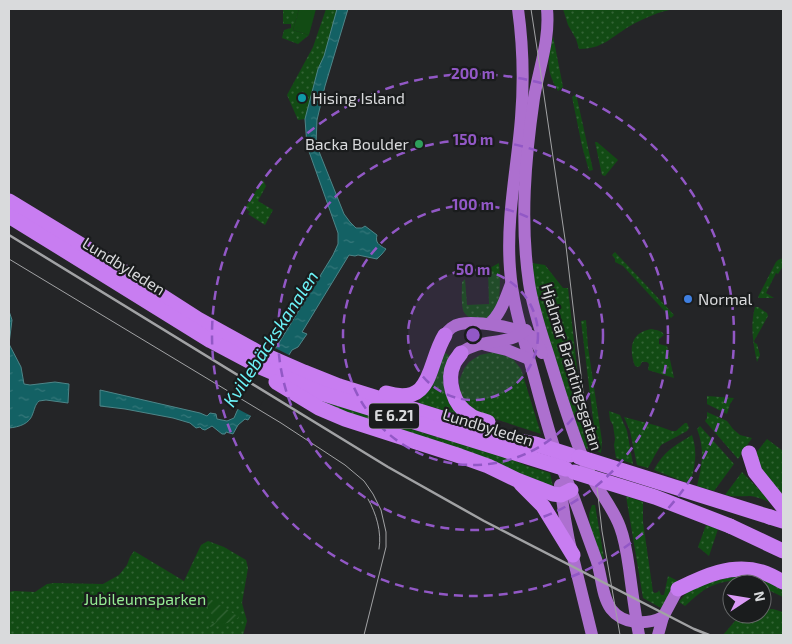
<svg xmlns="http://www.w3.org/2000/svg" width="792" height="644" viewBox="0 0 792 644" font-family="'Exo 2',sans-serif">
	<defs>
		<pattern id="grass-dots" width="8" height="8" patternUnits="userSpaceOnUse" patternTransform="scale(1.25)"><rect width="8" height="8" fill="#124b14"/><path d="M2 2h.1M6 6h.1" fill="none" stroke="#346436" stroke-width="1.8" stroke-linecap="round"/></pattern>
		<pattern id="garden-furrows" width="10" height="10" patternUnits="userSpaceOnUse" patternTransform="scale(1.25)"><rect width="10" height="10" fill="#124b14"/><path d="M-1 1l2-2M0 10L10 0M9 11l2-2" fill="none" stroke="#346436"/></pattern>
		<pattern id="water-ripples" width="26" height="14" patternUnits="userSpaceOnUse" patternTransform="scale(1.25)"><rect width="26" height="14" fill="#136164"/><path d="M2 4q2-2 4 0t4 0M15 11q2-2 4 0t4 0" fill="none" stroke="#35777a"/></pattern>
	</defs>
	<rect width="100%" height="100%" fill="#242527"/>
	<g fill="url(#grass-dots)">
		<polygon points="283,9 299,9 293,30 309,35 298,44 282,38 284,30 291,28 291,24 283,24"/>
		<polygon points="326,9 337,9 324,56 318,69 305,119 298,120 287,95 313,47"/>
		<path d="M 563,9 L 674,9 C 658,12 644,18 630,26 C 611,37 603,49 579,49 L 576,39 L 568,25 Z"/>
		<path d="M 553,36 L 563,87 L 558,91 C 545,68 548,61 553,36 Z"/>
		<polygon points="576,94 593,170 589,171 582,146 572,97"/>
		<polygon points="595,142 597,142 618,160 605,176 602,175"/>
		<polygon points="263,180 266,186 258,201 273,210 265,225 248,214 250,212 245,208"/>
		<polygon points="615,252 674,315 671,318 623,266 615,262 615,259 612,255"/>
		<polygon points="783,258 783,266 778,274 776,273 766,293 774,298 759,298 758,297 776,262 778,260"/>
		<path d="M 499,263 C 500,274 501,296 497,306 C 496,309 493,314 490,316 C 483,322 466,320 463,310 C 461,301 462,290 462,282 L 465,279 L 467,305 L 489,304 L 488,269 Z"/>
		<polygon points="532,263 545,265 563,288 568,288 583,420 588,449 583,447 564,389 536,294"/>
		<path d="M 755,307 L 758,307 L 767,313 L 768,316 L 754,341 L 755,343 L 757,344 L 760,355 L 757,362 C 753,343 750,326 755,307 Z"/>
		<polygon points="586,320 588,347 602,441 601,453 597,451 581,321"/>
		<path d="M 651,329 C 655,330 662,330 664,335 L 659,339 L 659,344 L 667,346 L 674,378 L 648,370 L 649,364 L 647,362 L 642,362 L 640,366 L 638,367 L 635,366 C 629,349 630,333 651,329 Z"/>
		<polygon points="444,352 450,356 467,418 426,405 418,405 420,398"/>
		<polygon points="494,352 512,358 521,369 541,434 474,412 461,396 459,381 464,369 469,362 480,355"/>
		<polygon points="707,396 734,398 730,404 727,414 707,404"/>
		<polygon points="322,400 414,430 513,460 527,466 550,473 553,487 317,402"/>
		<polygon points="609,411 620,415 627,431 633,464 616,458 614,445 615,439 613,425 610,420"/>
		<polygon points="707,412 727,421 733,429 740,435 752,438 738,459 705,421 707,418"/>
		<polygon points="624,417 658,426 672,431 676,431 685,423 687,423 689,428 687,431 661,445 655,455 648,468 637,465 630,431"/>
		<path d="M 700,426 L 734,464 L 714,491 L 697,486 C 702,466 705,449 697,429 Z"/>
		<path d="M 692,435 C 698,453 695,466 690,484 L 654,470 C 664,451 674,446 692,435 Z"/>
		<polygon points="767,439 783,451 783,500 758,469 756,453"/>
		<path d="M 742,472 L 773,504 C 765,500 758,497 750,496 C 741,496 734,497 725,495 Z"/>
		<polygon points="626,496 643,502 643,522 653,592 655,593 658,592 659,590 661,595 664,595 668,576 678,581 674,589 661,608 643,598"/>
		<polygon points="592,505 595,505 604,558 602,559 590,527 589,514"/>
		<polygon points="706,525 718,529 709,556 698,547"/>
		<polygon points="208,541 224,547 246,560 248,568 242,603 247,621 243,635 9,635 9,592 14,591 35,592 47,584 54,583 103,584 119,575 127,565 130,557 134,551 184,581 201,545"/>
		<path d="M 742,575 L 773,583 L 783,588 L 783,597 L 762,587 L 762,584 C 756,584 752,582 746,581 C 731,579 712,583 700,593 C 694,597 690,602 685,606 L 679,602 L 687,592 L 696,585 Z"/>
		<polygon points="762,609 773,609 783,612 783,635 723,635 735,621 745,614 762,614"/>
	</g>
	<polygon fill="url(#garden-furrows)" points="207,597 239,617 231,622 210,627 209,624 215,623 217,620 208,610"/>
	<polygon fill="#124b14" points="299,9 316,9 309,35 293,30"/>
	<g fill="url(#water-ripples)" stroke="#4e8588">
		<path d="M 337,9 L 348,9 L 325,86 L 317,120 L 316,144 L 344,214 L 350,222 L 356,228 L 362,228 L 365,226 L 377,235 C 375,243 379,245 386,249 L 382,254 L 377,259 L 358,255 L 355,256 L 349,255 L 302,332 L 307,334 L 298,347 L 292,350 L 248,420 L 245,419 L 238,425 L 233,434 L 226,432 L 225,434 L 222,434 L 212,426 L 205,430 L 202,429 L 200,427 L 196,428 L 190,423 L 173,418 L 125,409 L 100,406 L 100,390 L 200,413 L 207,416 L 210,413 L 216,414 L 217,419 L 227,421 L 234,418 L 237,411 L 333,255 L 338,244 L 338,233 L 307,146 L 305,119 L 318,69 L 324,56 Z"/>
		<path d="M 9,311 L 12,320 L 9,344 L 21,367 L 24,384 L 30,385 L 55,382 L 69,384 L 68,403 L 46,400 L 39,401 C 35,405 35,408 33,413 C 30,424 19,427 9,428 Z"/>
	</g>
	<polygon fill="#242527" points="273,347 291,356 253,417 236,408"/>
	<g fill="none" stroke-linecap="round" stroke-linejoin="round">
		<g stroke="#ad70cf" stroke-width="12">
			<path d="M 518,9 C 523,45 524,81 521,118 C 517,169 506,218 510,269 C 512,298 520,326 528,354 C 537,388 546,423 557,456 C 561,467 566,477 570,488 C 579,511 587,535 596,559 C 602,575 601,595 611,609 C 623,625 647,625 663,617"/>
			<path d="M 547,9 C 550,40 539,68 534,98 C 525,160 520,222 529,283 C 533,310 542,335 550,360 C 561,396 572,433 587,468 C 596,489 612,505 620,527 C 625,540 627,554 629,568 C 632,590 635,613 639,635"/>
			<path d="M 489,324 C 501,314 505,299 511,284"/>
			<path d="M 445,335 C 448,330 454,325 460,324 C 476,321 518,327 531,336 C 536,341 539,347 542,353"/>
			<polyline points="486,345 507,350 529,359"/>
			<path d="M 461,353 C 477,340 498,344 515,337 C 519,335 522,332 526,330"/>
			<polyline points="560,485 565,519 569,541 592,635"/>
			<polyline points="658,635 663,617 678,589"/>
		</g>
		<g stroke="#c87df1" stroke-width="15">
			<polyline points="9,201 106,260 198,319 256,351 304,372 339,386 506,438 535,444"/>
			<polyline points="9,216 211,341 258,366 321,393 508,451"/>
			<path d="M 461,353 C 459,356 456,359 454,363 C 446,380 453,405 470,415 C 475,419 482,420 488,422"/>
			<polyline points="276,382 319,408 345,419 460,456 488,466 517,480 553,494 561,495 571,490"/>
			<path d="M 386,393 C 434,407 427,364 445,335"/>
			<polyline points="749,453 755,472 783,507"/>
			<polyline points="521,484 543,506 573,555"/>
			<polyline points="770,517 783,521"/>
			<polyline points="730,526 783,551"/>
			<path d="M 678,589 C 704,576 732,563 762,572 C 769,574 776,578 783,582"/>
		</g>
		<g stroke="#a1a2a4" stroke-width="1">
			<polyline points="531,9 540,68 566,246 588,435 597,487 602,531 620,635"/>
			<polyline points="9,259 281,423 345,465 364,481 373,494 381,510 386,532 386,547 364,635"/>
			<path d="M 368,499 C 376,513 382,532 379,549"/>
		</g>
		<polyline stroke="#a1a2a4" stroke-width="2.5" points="9,235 388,467 484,521 694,629 709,635"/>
		<g stroke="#c87df1" stroke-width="15">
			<polyline points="535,444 570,455"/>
			<polyline points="508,451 566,469"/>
			<polyline points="579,457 770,517"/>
			<polyline points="574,472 655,497 730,526"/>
		</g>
	</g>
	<circle cx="473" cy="335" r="65" fill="#9258c6" fill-opacity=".12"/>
	<g fill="none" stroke="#9258c6" stroke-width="2.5" stroke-dasharray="9 6">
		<circle cx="473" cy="335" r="65"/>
		<circle cx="473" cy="335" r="130"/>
		<circle cx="473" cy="335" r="195"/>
		<circle cx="473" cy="335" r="261"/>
	</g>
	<circle fill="#0f9aa8" stroke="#1a1c1d" stroke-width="2" cx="302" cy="98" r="5"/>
	<circle fill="#2e9e5b" stroke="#1a1c1d" stroke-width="2" cx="419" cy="144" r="5"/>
	<circle fill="#3f7fe0" stroke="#1a1c1d" stroke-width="2" cx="688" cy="299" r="5"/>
	<g text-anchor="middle" stroke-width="4.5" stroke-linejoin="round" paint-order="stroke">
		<rect fill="#1a1c1d" stroke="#a0a1a3" stroke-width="1" x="369" y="403.5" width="50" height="25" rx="4"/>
		<g font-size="15" font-weight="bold" fill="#d9dadc">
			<text x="394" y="421">E 6.21</text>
		</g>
		<g font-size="16" fill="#d9dadc" stroke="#1a1c1d" text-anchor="start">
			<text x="312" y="104">Hising Island</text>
			<text x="409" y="150" text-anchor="end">Backa Boulder</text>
			<text x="698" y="305">Normal</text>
		</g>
		<g font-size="16" fill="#d9dadc" stroke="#1a1c1d">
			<text transform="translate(124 266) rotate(32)" y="6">Lundbyleden</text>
			<text transform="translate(572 367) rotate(73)" y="6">Hjalmar Brantingsgatan</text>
			<text transform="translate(488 427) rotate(17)" y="6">Lundbyleden</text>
		</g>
		<g font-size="16" fill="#95ec93" stroke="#1a1c1d">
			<text x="145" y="605">Jubileumsparken</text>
		</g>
		<g font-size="18" font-style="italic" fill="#6cf3f8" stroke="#1a1c1d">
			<text transform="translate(271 339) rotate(-57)" y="6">Kvillebäckskanalen</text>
		</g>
	</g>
	<circle cx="473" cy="335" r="8" fill="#9258c6" stroke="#1a1c1d" stroke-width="2.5"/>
	<g font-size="15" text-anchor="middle" font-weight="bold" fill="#9258c6" stroke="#1a1c1d" stroke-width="4.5" stroke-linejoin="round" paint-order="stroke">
		<text x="473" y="79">200 m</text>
		<text x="473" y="145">150 m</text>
		<text x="473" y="210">100 m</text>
		<text x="473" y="275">50 m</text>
	</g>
	<rect width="792" height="644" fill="none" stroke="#d9dadc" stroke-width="20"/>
	<g transform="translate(747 599) rotate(78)"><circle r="24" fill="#1a1c1d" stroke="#666869"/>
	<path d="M0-4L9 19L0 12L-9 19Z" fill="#da9af6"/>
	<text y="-8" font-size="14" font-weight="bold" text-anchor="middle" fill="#d9dadc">N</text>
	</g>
</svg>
